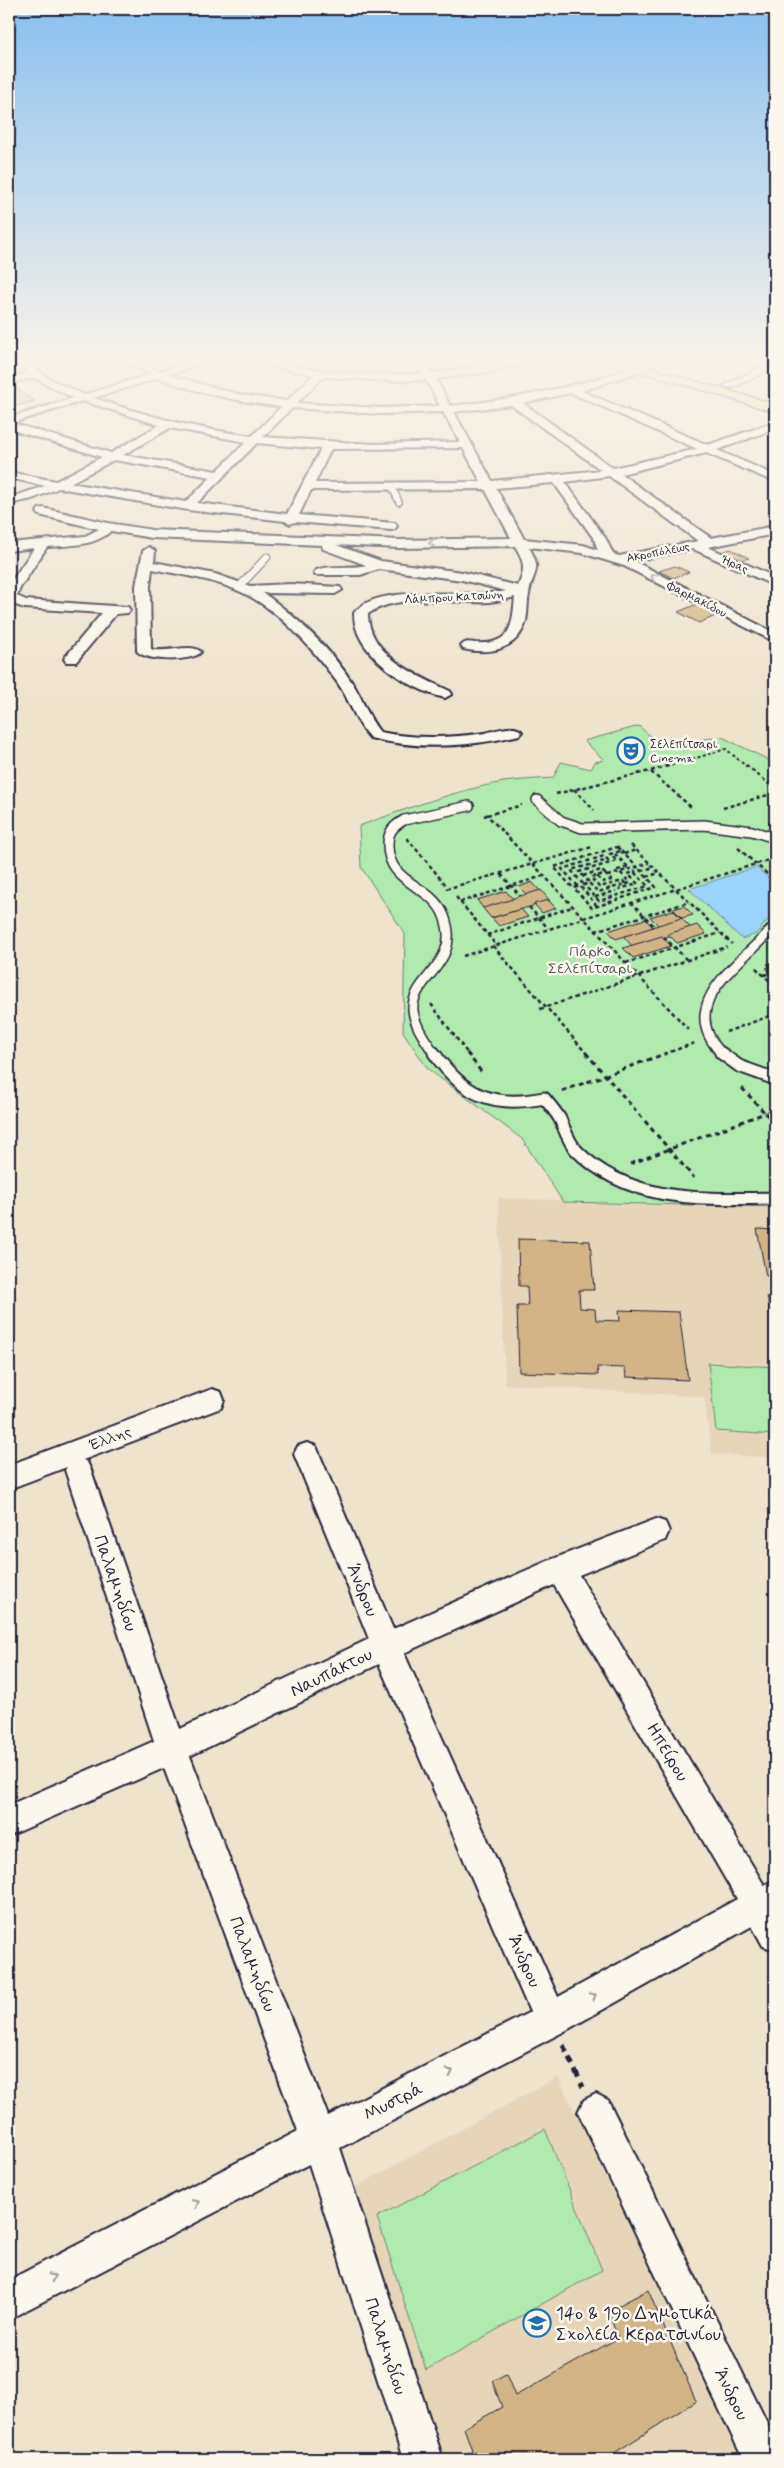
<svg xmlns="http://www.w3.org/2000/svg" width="784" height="2468" viewBox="0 0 784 2468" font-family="Mynerve,sans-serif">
	<rect width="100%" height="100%" fill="#efe3ce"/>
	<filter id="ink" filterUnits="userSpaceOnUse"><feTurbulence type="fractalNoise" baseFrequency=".02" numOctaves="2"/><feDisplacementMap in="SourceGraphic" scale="10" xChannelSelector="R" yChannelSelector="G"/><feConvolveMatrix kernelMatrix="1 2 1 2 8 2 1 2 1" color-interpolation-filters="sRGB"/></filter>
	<g filter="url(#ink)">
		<g fill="#e7d5b9">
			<polygon points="498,1198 775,1207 775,1458 712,1454 704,1397 505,1384"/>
			<polygon points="558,2077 742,2459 440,2459 355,2187"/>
		</g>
		<g fill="#b1eaae" stroke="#6a8674">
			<path d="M 639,726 L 659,744 L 722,737 L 775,763 L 775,1207 L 563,1202 L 522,1139 L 428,1069 L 403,1032 L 405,934 L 361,867 L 359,826 C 406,809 453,791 503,782 C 519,780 536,779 553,778 L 561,762 L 591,769 L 595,762 L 604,760 L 584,741 Z"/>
			<polygon points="708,1363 775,1367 775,1435 716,1431"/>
			<polygon points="545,2129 602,2270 426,2370 377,2217"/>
		</g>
		<polygon fill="#9bd3fb" stroke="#6b8cae" points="756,867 775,884 775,911 756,934 742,939 689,889"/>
		<g fill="#d3b487" stroke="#22223b">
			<polygon points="15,385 19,388 16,389 35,401 9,408 9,387"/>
			<polygon points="731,549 749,558 738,561 721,552"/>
			<polygon points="675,566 689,572 673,578 659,571"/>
			<polygon points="697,604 718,615 699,623 678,612"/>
			<polygon points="532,882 540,891 527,895 519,887"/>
			<polygon points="541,890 550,901 491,918 482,907"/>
			<polygon points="506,891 513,899 483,908 477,900"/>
			<polygon points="548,900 556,908 542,913 534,904"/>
			<polygon points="684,906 693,915 682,918 673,909"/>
			<polygon points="521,909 528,917 499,926 492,918"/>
			<polygon points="673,910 682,919 659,926 650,917"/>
			<polygon points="681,918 692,929 633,947 623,936"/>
			<polygon points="645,919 653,927 616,939 608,931"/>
			<polygon points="697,925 706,934 677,943 668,934"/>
			<polygon points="662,936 671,946 633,958 623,948"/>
			<polygon points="775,961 775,977 766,968 770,967 767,964"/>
			<polygon points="757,1229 775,1230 775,1281 774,1276 766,1276"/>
			<polygon points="518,1239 590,1241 594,1290 579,1290 580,1308 595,1309 596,1320 620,1321 619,1310 679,1312 688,1380 626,1377 625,1368 597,1367 598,1375 519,1372 517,1306 528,1306 527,1286 519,1286"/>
			<polygon points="767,1296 775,1296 775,1340"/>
			<polygon points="648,2290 696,2401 605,2459 458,2459 472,2450 464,2428 502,2407 492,2381 506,2374 515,2396 618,2338 608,2311"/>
		</g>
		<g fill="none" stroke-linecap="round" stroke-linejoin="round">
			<g stroke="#22223b" stroke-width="8">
				<polyline id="service-far3" points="392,487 399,502"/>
			</g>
			<g stroke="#22223b" stroke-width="9">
				<polyline id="service-far2" points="240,586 267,557"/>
			</g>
			<g stroke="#22223b" stroke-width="12">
				<g id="service-far1">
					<polyline points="537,800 561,821 582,828 704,825 752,831 775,838"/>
					<polyline points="775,823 775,839"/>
					<path d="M 435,1054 C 426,1042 414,1025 413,1010 C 411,977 463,964 444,916 C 432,884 387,885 388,844 C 388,831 394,826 404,820 L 469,806"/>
					<path d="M 722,1054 C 672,1002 744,963 775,925"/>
				</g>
			</g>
			<g stroke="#22223b" stroke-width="15">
				<g id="service">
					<path d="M 434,1053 C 464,1096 493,1108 544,1098 C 550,1105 556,1112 560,1119 C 565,1130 568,1141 576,1150 C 629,1204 705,1199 775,1198"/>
					<polyline points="721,1053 739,1066 775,1079"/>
				</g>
			</g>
			<g stroke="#22223b" stroke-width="4">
				<g id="minor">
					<path d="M 15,360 L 26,360 L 48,378 L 84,395 L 151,374 L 120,360 L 134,360 L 160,371 L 196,360 L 212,360 L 169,375 L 241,395 L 287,401 L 313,375 L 246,360 C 271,360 294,367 319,370 C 353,375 388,375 422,374 L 416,366 L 405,360 L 422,362 L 432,373 C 466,370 501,360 535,360 L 496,371 L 436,379 L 450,406 C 517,399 571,388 635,367 L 641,367 L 641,371 L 582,391 L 708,445 L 775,422 L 775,429 L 717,450 L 775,475 L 775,482 L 706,453 L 621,474 L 711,538 L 775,526 L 775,534 L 708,547 L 775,577 L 775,586 L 693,549 L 634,561 L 775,633 L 775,642 L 624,566 L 582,553 L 529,547 C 543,572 533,570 529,594 C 527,603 528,612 526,621 C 518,650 489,655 463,649 L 461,646 C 465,641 469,642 475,643 C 512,645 512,626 515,597 C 507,599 498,601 489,602 C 453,604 398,592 368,614 C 369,656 418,676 450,691 L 452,694 L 445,698 C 410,690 353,654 354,613 C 378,581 469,600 506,591 L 462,580 L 379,569 L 360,575 L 315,575 L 314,572 C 321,564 353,569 366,565 L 323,549 L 322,545 L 152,538 L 111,531 C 93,547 70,545 47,547 L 20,588 L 17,596 L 26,600 L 128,607 L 130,610 L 128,613 L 116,614 L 76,662 L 66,662 L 64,659 L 66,656 L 102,613 L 25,608 L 9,603 L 9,585 L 34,548 L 9,551 L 9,543 L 85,536 L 99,529 L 39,515 L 37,512 L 39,509 L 43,508 L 108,523 L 152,530 L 400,540 L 511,538 L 485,489 L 311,490 L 299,515 L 395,523 L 397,526 L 395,529 L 391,530 L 295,522 L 290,524 L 285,521 L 188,510 L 59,488 L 32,499 L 9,504 L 9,498 L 45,486 L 9,478 L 9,472 L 56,481 L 102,457 L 9,429 L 9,418 L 73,398 L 35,378 L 9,383 L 9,377 L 28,373 ZM 323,377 L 390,381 L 426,380 L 440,406 L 380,408 L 297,403 ZM 159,378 C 198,394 240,401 281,407 L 252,436 C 197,429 146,416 94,398 ZM 571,393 L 697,449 L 613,468 L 523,403 ZM 83,401 L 159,425 L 111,453 L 12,423 ZM 511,405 L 601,470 L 492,481 L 454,412 ZM 292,408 L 380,414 L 443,412 L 460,442 L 373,444 L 263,437 ZM 170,428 L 246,442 L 217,471 L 123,455 ZM 257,443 L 321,449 L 287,514 L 197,503 ZM 463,448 L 481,482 L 315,483 L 331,449 ZM 114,460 L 211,477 L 186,502 L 70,483 ZM 609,476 L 698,541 L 619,556 L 613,554 L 606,539 L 565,482 ZM 554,483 L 594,539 L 598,550 L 583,545 L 524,539 L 496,488 ZM 336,545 L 400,548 L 515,546 C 524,561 526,569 518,586 L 462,572 L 381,561 Z"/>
					<polygon points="775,360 775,367 732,388 723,386"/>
					<path d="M 149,547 L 155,551 L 154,562 L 215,574 L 250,586 L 290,584 L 340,587 L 342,590 L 335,594 L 263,593 C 297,617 331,649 353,684 C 363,699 368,718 380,732 C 414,739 451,738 485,733 C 494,731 515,723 522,732 L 519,735 C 471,747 418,750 370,738 C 355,722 350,700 337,682 C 313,649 279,609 241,592 C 213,579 182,575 152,569 L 150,586 L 151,649 C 164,654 193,642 201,652 C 193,662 146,662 137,651 L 136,586 L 143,551 Z"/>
					<path d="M 212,1389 L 221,1392 L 224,1400 L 221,1408 L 83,1460 L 87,1462 L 91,1470 L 180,1729 L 369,1639 L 294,1454 L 298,1446 L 307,1443 L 316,1446 L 393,1629 L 550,1560 L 656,1519 L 665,1522 L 669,1531 L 665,1540 L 579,1575 L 764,1885 L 775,1880 L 775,1950 L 763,1946 L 752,1926 L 563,2032 L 340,2148 L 443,2459 L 403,2459 L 309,2164 L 9,2319 L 9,2280 L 298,2131 L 164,1768 L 9,1836 L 9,1805 L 154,1741 L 65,1470 L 67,1467 L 9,1489 L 9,1465 ZM 554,1585 L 737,1899 L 558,1997 L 404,1653 ZM 379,1664 L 530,2012 L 328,2116 L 190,1756 Z"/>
					<polygon points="596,2094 608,2100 775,2439 775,2459 743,2459 578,2112 584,2100"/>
				</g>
			</g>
			<g stroke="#22223b" stroke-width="3">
				<polygon id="tertiary" points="647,360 664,360 638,373 632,369"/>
			</g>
			<g stroke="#22223b" stroke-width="3">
				<polygon id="primary" points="601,360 621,360 775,404 775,412"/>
			</g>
			<polyline stroke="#22223b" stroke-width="2" stroke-dasharray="3 2.5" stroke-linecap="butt" points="666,767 726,749 747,767"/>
			<g stroke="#22223b" stroke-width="2.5" stroke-dasharray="4 3" stroke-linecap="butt">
				<polyline points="746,765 775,789"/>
				<polyline points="651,771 670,765"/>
				<polyline points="574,789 594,810"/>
				<polyline points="556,794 650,771 691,807"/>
				<polyline points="723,808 775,793"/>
				<polyline points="487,815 522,805"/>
				<polyline points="484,816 487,815 689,1030"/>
				<polyline points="407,838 446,885"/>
				<polyline points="631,845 732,944"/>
				<polygon points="617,847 621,851 610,854 617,861 579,872 588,881 582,883 571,870 608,860 604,856 562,869 577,885 571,886 554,867"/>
				<polyline points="738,848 775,881"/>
				<polyline points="621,851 638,868"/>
				<polyline points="615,854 628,867"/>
				<polyline points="624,854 636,850"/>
				<polyline points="641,871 654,867"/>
				<polyline points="501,874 520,896"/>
				<polygon points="605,874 611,880 603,882 596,876"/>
				<polyline points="583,876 601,870 605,874"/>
				<polyline points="596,876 591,878 599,887 623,881 626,884 598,892 589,883 584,885 599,901 648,886 634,872 628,874 638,884 619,889"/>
				<polyline points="608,876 649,863"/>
				<polyline points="646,877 659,873"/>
				<polyline points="626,884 630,883 618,870 628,867"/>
				<polyline points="446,889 592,847"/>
				<polyline points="456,897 496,945"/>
				<polyline points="595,897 616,891"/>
				<polyline points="460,902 543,876"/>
				<polyline points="631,902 654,926"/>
				<polyline points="597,906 580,886 574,888 592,908 656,887 640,870 634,872"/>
				<polyline points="529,907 548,928"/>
				<polyline points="595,931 689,902"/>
				<polyline points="487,935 572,907"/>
				<polyline points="664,937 687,960"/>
				<polyline points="493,946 587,1054"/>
				<polyline points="463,956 775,858"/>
				<polyline points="626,963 720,933"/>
				<polyline points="756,968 775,986"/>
				<polyline points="764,975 771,973"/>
				<polyline points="431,1004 468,1054"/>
				<polyline points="540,1009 727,947"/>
				<polyline points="726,1032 775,1014"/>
				<polyline points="664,1054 695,1043"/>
			</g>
			<g stroke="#22223b" stroke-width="3" stroke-dasharray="5 4" stroke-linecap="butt">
				<polyline points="467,1053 482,1073"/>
				<polyline points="586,1053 694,1178"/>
				<polyline points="742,1088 765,1113 775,1110"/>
				<polyline points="562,1091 667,1053"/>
				<polyline points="630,1164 765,1113 775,1124"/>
			</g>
			<polyline stroke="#22223b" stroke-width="5" stroke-dasharray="8 6" stroke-linecap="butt" points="563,2045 583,2087"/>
			<use href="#service-far3" stroke="#fbf7ec" stroke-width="5.5"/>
			<use href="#service-far2" stroke="#fbf7ec" stroke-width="7"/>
			<use href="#service-far1" stroke="#fbf7ec" stroke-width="9"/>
			<use href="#service" stroke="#fbf7ec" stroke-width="11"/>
			<use href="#minor" fill="#fbf7ec" fill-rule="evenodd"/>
			<use href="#tertiary" fill="#fbf7ec" fill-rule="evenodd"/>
			<use href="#primary" fill="#fadf96" fill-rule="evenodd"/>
		</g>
		<defs><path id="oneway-chevron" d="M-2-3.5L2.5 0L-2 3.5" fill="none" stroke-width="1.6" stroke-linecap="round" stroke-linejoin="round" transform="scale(1.25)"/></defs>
		<g stroke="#99979c">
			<use href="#oneway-chevron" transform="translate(432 543) rotate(177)"/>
			<use href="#oneway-chevron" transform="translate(654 577) rotate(-153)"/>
			<use href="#oneway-chevron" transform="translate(593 1996) rotate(-29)"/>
			<use href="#oneway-chevron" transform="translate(450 2072) rotate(-27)"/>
			<use href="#oneway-chevron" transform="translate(196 2203) rotate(-27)"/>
			<use href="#oneway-chevron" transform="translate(52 2277) rotate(-27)"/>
		</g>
	</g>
	<linearGradient id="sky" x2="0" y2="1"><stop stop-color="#89c0f0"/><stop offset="0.51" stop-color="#f8f2e9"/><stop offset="1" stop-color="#f8f2e9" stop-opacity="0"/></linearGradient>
	<rect width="784" height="706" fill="url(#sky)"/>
	<defs>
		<g id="theatre-ring" transform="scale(1.4375)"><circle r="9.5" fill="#fbf7ec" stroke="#1f6fb2" stroke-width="1.5"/><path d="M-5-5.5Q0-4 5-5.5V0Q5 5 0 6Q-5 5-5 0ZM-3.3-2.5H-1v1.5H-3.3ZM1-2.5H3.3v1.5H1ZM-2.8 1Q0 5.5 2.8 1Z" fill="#1f6fb2"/></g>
		<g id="school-ring" transform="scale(1.4375)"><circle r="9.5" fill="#fbf7ec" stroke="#1f6fb2" stroke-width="1.5"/><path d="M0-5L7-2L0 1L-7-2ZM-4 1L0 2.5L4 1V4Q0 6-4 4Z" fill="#1f6fb2"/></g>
	</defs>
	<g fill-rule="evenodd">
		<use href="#theatre-ring" x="631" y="751"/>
		<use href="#school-ring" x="537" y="2323"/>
	</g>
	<g text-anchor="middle" stroke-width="5" stroke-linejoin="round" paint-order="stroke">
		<g font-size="12" fill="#22223b" stroke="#fbf7ec">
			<text transform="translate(658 552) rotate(-11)" y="4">Ακροπόλεως</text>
			<text transform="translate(735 564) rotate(25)" y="4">Ήρας</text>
			<text transform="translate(454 597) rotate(-3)" y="4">Λάμπρου Κατσώνη</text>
			<text transform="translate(697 599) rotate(27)" y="4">Φαρμακίδου</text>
		</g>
		<g font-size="12" fill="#22223b" stroke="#fbf7ec" text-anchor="start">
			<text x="650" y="748">Σελεπίτσαρι<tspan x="650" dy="14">Cinema</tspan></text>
		</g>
		<g font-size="15" fill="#465458" stroke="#fbf7ec">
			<text x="590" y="956">Πάρκο<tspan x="590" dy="17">Σελεπίτσαρι</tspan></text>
		</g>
		<g font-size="15" fill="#22223b" stroke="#fbf7ec">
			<text transform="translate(110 1438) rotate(-21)" y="5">Έλλης</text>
		</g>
		<g font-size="18" fill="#22223b" stroke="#fbf7ec">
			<text transform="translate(116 1583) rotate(71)" y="6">Παλαμηδίου</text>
			<text transform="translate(363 1590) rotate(68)" y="6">Άνδρου</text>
			<text transform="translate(331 1672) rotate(-26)" y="6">Ναυπάκτου</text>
			<text transform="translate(668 1752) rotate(59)" y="6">Ηπείρου</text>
			<text transform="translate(525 1961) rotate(66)" y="6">Άνδρου</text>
			<text transform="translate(253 1964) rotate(69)" y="6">Παλαμηδίου</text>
			<text transform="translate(393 2101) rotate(-27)" y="6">Μυστρά</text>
			<text transform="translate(386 2346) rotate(72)" y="6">Παλαμηδίου</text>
			<text transform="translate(732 2394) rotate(64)" y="6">Άνδρου</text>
		</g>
		<g font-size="18" fill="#22223b" stroke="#fbf7ec" text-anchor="start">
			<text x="556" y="2319">14ο &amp; 19ο Δημοτικά<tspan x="556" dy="21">Σχολεία Κερατσινίου</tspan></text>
		</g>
	</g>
	<rect width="784" height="2468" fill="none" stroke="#fbf7ec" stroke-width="30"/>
	<rect x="15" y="15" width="754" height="2438" fill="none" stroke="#22223b" stroke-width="2" filter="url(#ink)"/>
</svg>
